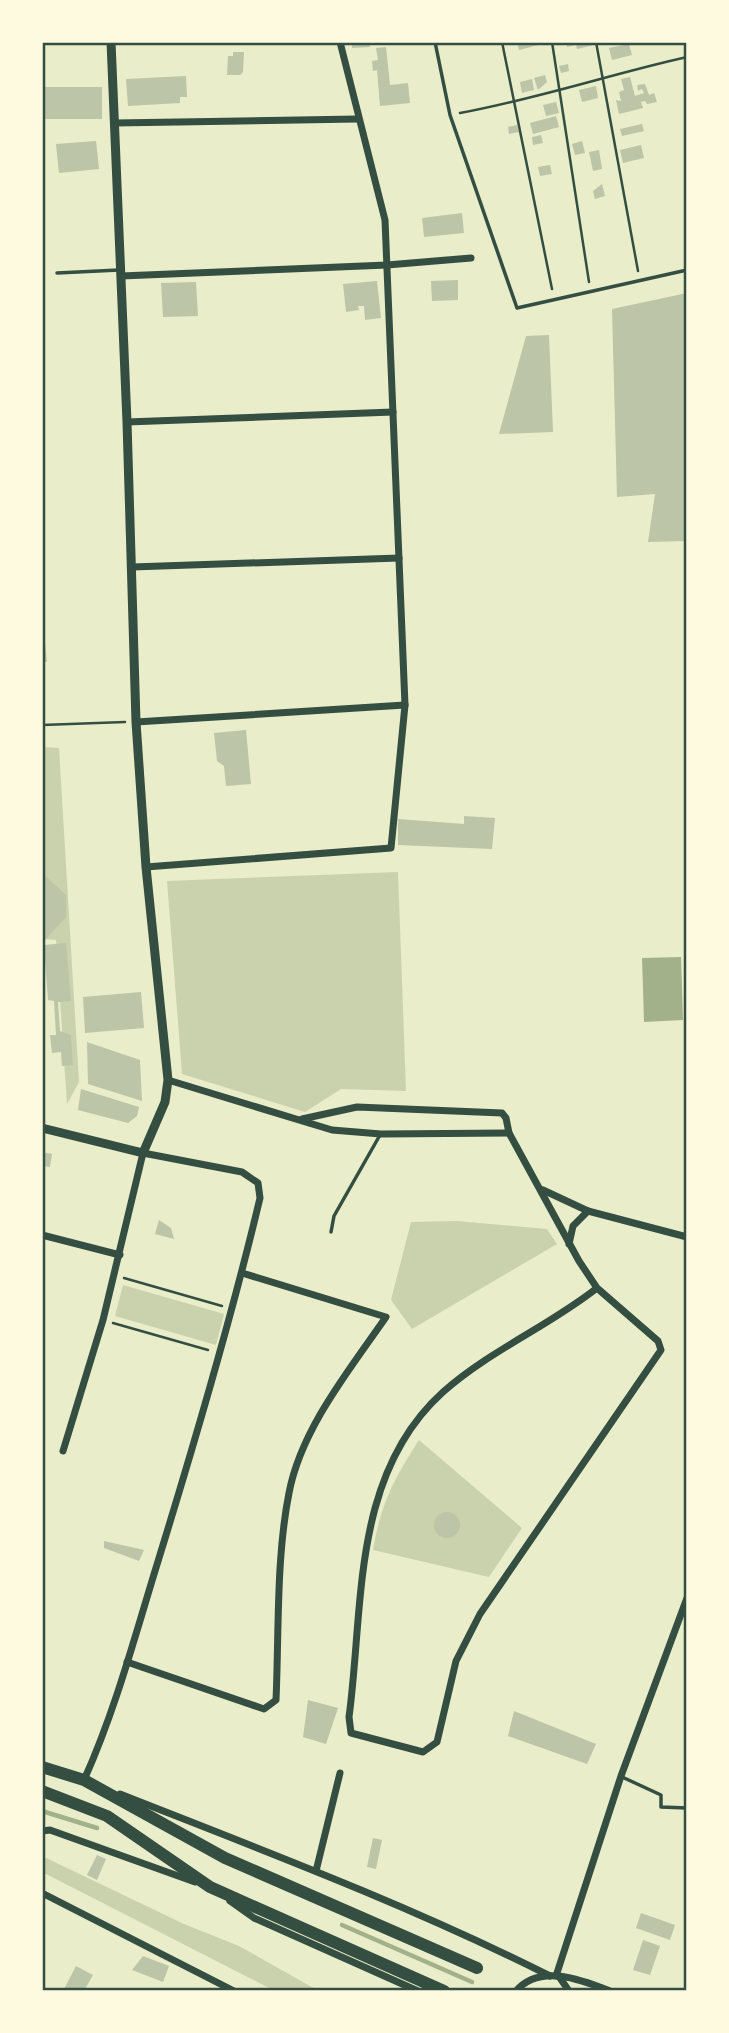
<svg xmlns="http://www.w3.org/2000/svg" width="729" height="2033" viewBox="0 0 729 2033" font-family="Figtree,sans-serif">
	<rect width="100%" height="100%" fill="#e9edc9"/>
	<g fill="#cad2ad">
		<polygon points="42,747 59,748 79,1082 67,1104 56,940 42,939"/>
		<polygon points="398,872 406,1091 341,1089 305,1112 182,1074 167,881"/>
		<polygon points="457,1221 547,1229 557,1244 412,1329 391,1300 411,1222"/>
		<polygon points="123,1285 224,1314 216,1345 115,1316"/>
		<path d="M 419,1440 L 522,1528 L 489,1577 L 373,1550 C 381,1503 394,1479 419,1440 Z"/>
		<polygon points="42,1856 184,1924 239,1946 319,1991 275,1991 42,1872"/>
	</g>
	<polygon fill="#a3b18a" points="681,957 683,1020 644,1022 642,958"/>
	<g fill="none" stroke-linecap="round" stroke-linejoin="round">
		<g stroke="#a3b18a" stroke-width="4.5">
			<polyline points="42,1811 97,1828"/>
			<polyline points="342,1925 472,1982"/>
		</g>
	</g>
	<g fill="#bcc5a7">
		<polygon points="352,42 370,42 370,47 352,48"/>
		<polygon points="517,42 546,42 546,43 519,50"/>
		<polygon points="566,42 593,42 594,45 577,49 576,45 567,47"/>
		<polygon points="629,44 632,55 612,60 609,48"/>
		<polygon points="386,47 390,85 408,83 410,103 380,106 377,70 373,71 372,61 378,60 376,48"/>
		<polygon points="233,52 244,52 243,72 240,75 227,75 228,56 233,56"/>
		<polygon points="568,64 569,71 561,73 559,66"/>
		<polygon points="545,75 547,82 538,90 534,78"/>
		<polygon points="186,76 187,97 180,97 180,103 128,106 126,79"/>
		<polygon points="630,77 635,96 644,93 642,89 638,91 637,85 645,84 649,95 654,93 657,102 647,104 645,101 641,102 643,108 619,114 616,100 621,101 619,92 624,90 621,79"/>
		<polygon points="532,79 534,90 522,93 520,82"/>
		<polygon points="596,86 598,98 582,102 579,90"/>
		<rect x="42" y="87" width="60" height="32"/>
		<polygon points="556,102 559,113 546,116 543,105"/>
		<polygon points="556,116 559,127 533,134 530,123"/>
		<polygon points="642,124 644,131 622,136 620,129"/>
		<polygon points="517,125 519,132 509,134 508,127"/>
		<polygon points="541,135 543,143 533,145 532,137"/>
		<polygon points="96,141 99,169 59,173 56,144"/>
		<polygon points="582,141 585,153 575,155 572,144"/>
		<polygon points="641,145 644,158 623,163 620,150"/>
		<polygon points="599,150 602,169 593,171 589,152"/>
		<polygon points="550,165 552,174 540,176 538,167"/>
		<polygon points="602,184 605,196 595,199 593,191"/>
		<polygon points="462,213 464,233 424,237 422,218"/>
		<polygon points="458,280 458,300 432,301 431,281"/>
		<polygon points="377,281 381,318 365,320 364,306 358,306 359,310 346,312 343,284"/>
		<polygon points="196,282 198,316 163,317 161,283"/>
		<polygon points="687,293 687,541 648,542 655,494 617,497 612,309"/>
		<polygon points="549,335 553,432 499,434 526,336"/>
		<polygon points="42,612 47,662 42,662"/>
		<polygon points="246,730 251,784 226,786 224,766 217,761 214,733"/>
		<polygon points="464,816 495,818 492,849 398,845 398,819 464,824"/>
		<polygon points="42,873 66,895 66,917 44,941"/>
		<polygon points="66,943 71,1001 58,1002 60,1031 71,1035 73,1065 62,1066 61,1052 52,1053 50,1035 56,1035 54,1001 48,1000 44,945"/>
		<polygon points="141,992 144,1028 85,1033 83,997"/>
		<polygon points="87,1042 140,1060 142,1101 88,1084"/>
		<polygon points="81,1089 139,1107 137,1116 128,1123 78,1110"/>
		<polygon points="42,1152 52,1154 50,1167 42,1166"/>
		<polygon points="159,1220 171,1228 174,1239 155,1234"/>
		<circle cx="447" cy="1525" r="13"/>
		<polygon points="104,1541 144,1550 139,1561 104,1548"/>
		<polygon points="308,1700 338,1708 326,1744 303,1737"/>
		<polygon points="514,1711 596,1744 587,1764 508,1736"/>
		<polygon points="373,1838 382,1840 376,1869 367,1867"/>
		<polygon points="97,1855 106,1859 97,1880 87,1875"/>
		<polygon points="641,1913 675,1925 670,1940 636,1928"/>
		<polygon points="643,1940 660,1946 650,1975 633,1970"/>
		<polygon points="143,1956 169,1966 163,1982 132,1970"/>
		<polygon points="76,1966 93,1975 84,1991 63,1991"/>
	</g>
	<g fill="none" stroke-linecap="round" stroke-linejoin="round">
		<g stroke="#344e41" stroke-width="2.5">
			<polyline points="502,42 552,289"/>
			<polyline points="552,42 589,282"/>
			<polyline points="596,42 638,271"/>
			<path d="M 460,113 C 537,99 611,74 687,57"/>
			<polyline points="42,725 125,722"/>
			<polyline points="124,1278 222,1306"/>
			<polyline points="113,1323 208,1350"/>
		</g>
		<g stroke="#344e41" stroke-width="3.5">
			<polyline points="435,42 450,115 517,308 687,270"/>
			<polyline points="57,273 119,270"/>
			<polyline points="331,1232 334,1216 380,1135"/>
			<polyline points="622,1777 661,1795 661,1807 687,1808"/>
		</g>
		<g stroke="#344e41" stroke-width="7">
			<polyline points="115,123 357,119"/>
			<polyline points="121,276 387,265 471,258"/>
			<polyline points="127,422 393,412"/>
			<polyline points="132,567 399,558"/>
			<polyline points="136,722 405,705"/>
			<polyline points="146,867 391,848 405,705 385,220 340,42"/>
			<polyline points="168,1080 332,1130 381,1134 509,1133"/>
			<path d="M 302,1119 L 357,1107 L 502,1113 L 506,1118 L 509,1133 L 579,1261 L 597,1288 L 658,1341 L 661,1350 L 480,1614 L 456,1661 L 437,1742 L 423,1752 L 351,1733 L 349,1717 C 364,1606 351,1475 443,1392 C 489,1351 549,1326 597,1288"/>
			<polyline points="543,1190 588,1211 687,1237"/>
			<polyline points="42,1235 120,1255"/>
			<polyline points="569,1244 573,1226 588,1211"/>
			<path d="M 63,1451 L 103,1320 L 143,1153 L 242,1172 L 258,1183 L 260,1198 C 231,1320 196,1438 159,1558 C 136,1632 116,1709 84,1780 L 86,1781"/>
			<path d="M 127,1662 L 264,1709 L 276,1700 C 279,1633 276,1558 289,1493 C 301,1429 350,1369 386,1317 L 242,1273"/>
			<path d="M 120,1794 C 265,1851 411,1906 550,1976"/>
			<polyline points="42,1831 50,1830 195,1882"/>
			<polyline points="316,1871 340,1773"/>
			<polyline points="42,1893 234,1991"/>
			<polyline points="230,1901 254,1918 418,1991"/>
			<polyline points="556,1976 621,1776 687,1598"/>
			<polyline points="560,1978 569,1991"/>
			<path d="M 516,1991 C 540,1963 582,1980 610,1991"/>
		</g>
		<polyline stroke="#344e41" stroke-width="9" points="42,1128 143,1153 165,1102 168,1080 146,867 136,722 127,422 111,42"/>
		<g stroke="#344e41" stroke-width="12">
			<polyline points="42,1767 84,1780 225,1858 477,1968"/>
			<polyline points="42,1791 107,1816 210,1887 444,1991"/>
		</g>
	</g>
	<rect width="729" height="2033" fill="none" stroke="#fefae0" stroke-width="88"/>
	<rect x="44" y="44" width="641" height="1945" fill="none" stroke="#344e41" stroke-width="2.5"/>
</svg>
